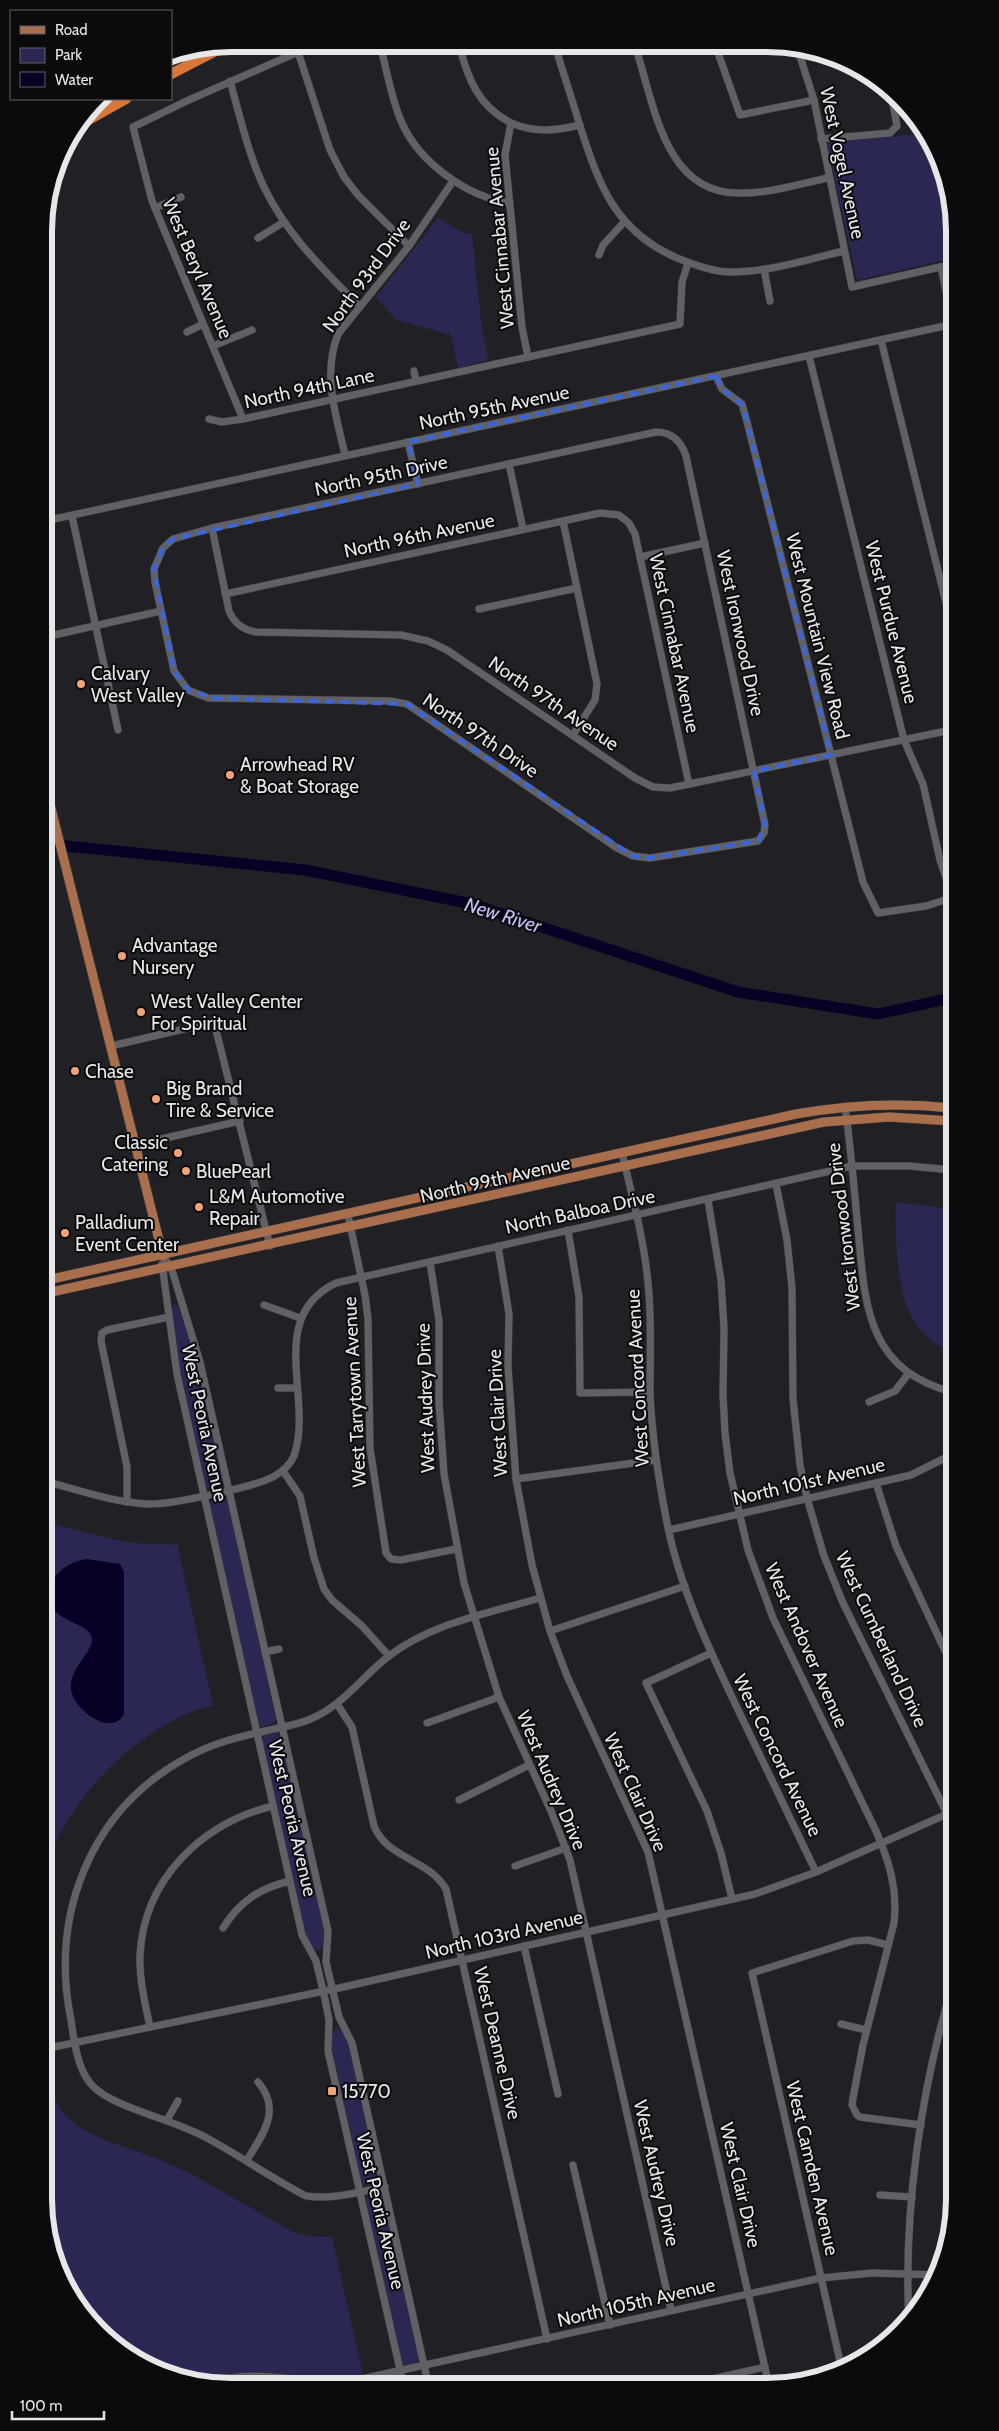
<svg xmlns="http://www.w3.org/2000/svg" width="999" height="2431" viewBox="0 0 999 2431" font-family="Cabin,sans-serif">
	<rect width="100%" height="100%" fill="#212125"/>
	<g fill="#2b2753">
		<polygon points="927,133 949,183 949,259 857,280 827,143"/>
		<polygon points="438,218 465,234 472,234 481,321 488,360 458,368 451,335 396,320 376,297"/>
		<path d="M 896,1202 L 952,1209 L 952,1352 C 938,1346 925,1337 916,1324 C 896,1297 895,1235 896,1202 Z"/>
		<polygon points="174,1305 178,1307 195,1354 223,1477 222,1487 211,1489 205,1487 180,1375 171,1309"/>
		<polygon points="224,1498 228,1501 276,1719 275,1723 262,1727 258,1724 209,1504 213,1499"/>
		<path d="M 48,1523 C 95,1534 126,1547 177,1544 L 213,1706 C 193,1709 174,1719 157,1730 C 108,1761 73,1803 49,1856 Z"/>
		<polygon points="277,1733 281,1740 324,1931 323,1945 319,1950 313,1948 306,1938 262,1740 264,1736"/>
		<polygon points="336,2028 342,2030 348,2038 379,2181 368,2186 362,2185 331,2047 332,2032"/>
		<polygon points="50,2090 62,2112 79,2127 104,2140 161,2160 195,2176 293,2232 310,2236 332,2237 363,2375 337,2378 312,2376 311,2383 259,2381 195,2384 149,2368 107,2341 69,2294 50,2248"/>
		<polygon points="379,2192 383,2195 420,2358 417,2362 405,2366 401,2362 365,2200 367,2195"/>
	</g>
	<path fill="#080025" d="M 87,1559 L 120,1564 L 124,1572 L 124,1714 C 112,1738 74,1710 71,1690 C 68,1666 98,1650 91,1635 C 86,1624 62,1622 54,1609 C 39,1584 63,1562 87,1559 Z"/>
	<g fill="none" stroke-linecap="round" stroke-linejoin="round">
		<polyline stroke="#080025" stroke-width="11" points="46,844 305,870 472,904 738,992 878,1014 951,998"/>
		<g stroke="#3b3b3e" stroke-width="8">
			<g id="minor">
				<path d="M 380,45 C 387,70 391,99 402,123 C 419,162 467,197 510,203"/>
				<path d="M 459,45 C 468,79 478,106 511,123 L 505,155 L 522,327 L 528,357"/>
				<path d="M 555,46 C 563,72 572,99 580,126 C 599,185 615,231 677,258 C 695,265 713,272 732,272 C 770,272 808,259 844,251"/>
				<path d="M 635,46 C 654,101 663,193 738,193 C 768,194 799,184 828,178"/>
				<polyline points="716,47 740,115 814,100"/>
				<polyline points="797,47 814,100 852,287 949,265"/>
				<path d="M 230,81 C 240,116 248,154 264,187 C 286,234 324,270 359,306"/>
				<path d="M 511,123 C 535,133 555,131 580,125"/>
				<polyline points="821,139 890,133 897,126 891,92"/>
				<polyline points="155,208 181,197"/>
				<polyline points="258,238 284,222"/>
				<polyline points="599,255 603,245 625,221"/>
				<polyline points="941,267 949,306"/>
				<polyline points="764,269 770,301"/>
				<polyline points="187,332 203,324"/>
				<polyline points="881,340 950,619"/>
				<polyline points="213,346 252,330"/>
				<polyline points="809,356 904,740 923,784 940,860 951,893"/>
				<polyline points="414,371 416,381"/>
				<polyline points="716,376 722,389 742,404 746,418 863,882 878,913 926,906 951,898"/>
				<polyline points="209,419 222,422 243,419 680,324 682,282 688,263"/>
				<polyline points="243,419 152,201 133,127 191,99 298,52 330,150 344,177 358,195 409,246"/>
				<path d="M 656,432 C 672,432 681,441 686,456 L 765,825 L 764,833 L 758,841 L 650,858 L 633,856 L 617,848 L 407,704 L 390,701 L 208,698 L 188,690 L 174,671 L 155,582 L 154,569 L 163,548 L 173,539 L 212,528 Z"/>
				<polyline points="408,442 418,484"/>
				<path d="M 345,455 C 336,414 322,376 338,334 L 409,246 L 453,181"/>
				<polyline points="509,464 523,529"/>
				<polyline points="72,516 118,730"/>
				<polyline points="45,521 949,325"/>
				<polyline points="563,521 597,684 595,700 573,735"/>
				<path d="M 212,528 L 229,611 C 234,623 243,630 256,632 L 401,635 L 428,641 L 447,650 L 635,778 L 653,787 L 670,788 L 951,730"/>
				<polyline points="640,557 705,543"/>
				<polyline points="225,594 600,513 619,515 629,523 635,534 689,784"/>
				<polyline points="479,609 577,588"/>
				<polyline points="45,637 161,611"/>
				<polyline points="111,1046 214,1022 270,1246"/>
				<path d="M 845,1107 C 851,1148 854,1188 858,1229 C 865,1303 866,1370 952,1392"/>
				<polyline points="135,1145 240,1121"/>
				<path d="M 622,1153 C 632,1196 644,1239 648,1283 C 652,1320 650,1356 650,1393 C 652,1438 659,1483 668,1528 C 682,1595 713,1657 742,1718 C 767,1769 791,1821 816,1872"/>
				<polyline points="776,1184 787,1240 792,1288 793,1399 800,1465 807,1498 824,1556 843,1603 947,1814 954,1832"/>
				<path d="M 708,1200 L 721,1280 L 724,1328 L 723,1395 L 725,1433 L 730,1473 L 748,1550 L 773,1618 L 876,1831 C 889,1861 898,1889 894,1923 L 863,2045 L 853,2098 L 852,2105 L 857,2115 L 860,2117 L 921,2125"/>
				<polyline points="348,1215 365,1295 368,1319 370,1448 386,1553 391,1559 401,1560 456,1549"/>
				<polyline points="568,1230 579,1297 580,1393 650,1392"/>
				<polyline points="498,1246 509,1314 508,1366 516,1479 532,1565 550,1631 567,1676 648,1852 768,2381"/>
				<polyline points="163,1256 171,1267 200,1362 328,1931 326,1962 339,2017 352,2043 428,2383"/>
				<polyline points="430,1262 439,1321 439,1402 444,1474 464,1583 499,1697 551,1811 570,1860 671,2310"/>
				<polyline points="162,1264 177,1374 302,1935 316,1961 325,1999 329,2020 328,2051 403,2383"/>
				<polyline points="264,1305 300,1318"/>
				<polyline points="278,1388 297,1388"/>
				<polyline points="869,1402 895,1391 909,1373"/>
				<polyline points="283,1471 300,1496 314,1558 324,1589 332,1600 362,1626 389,1656"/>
				<polyline points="516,1479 656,1460"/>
				<path d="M 48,1482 C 81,1491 113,1502 148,1504 C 170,1505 254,1487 273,1477 C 282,1472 290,1465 294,1456 C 314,1399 265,1317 336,1283 L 852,1166 L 909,1166 L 952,1170"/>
				<polyline points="876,1483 896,1546 953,1668"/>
				<polyline points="127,1502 127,1467 101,1341 102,1333 107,1330 169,1317"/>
				<polyline points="669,1530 911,1475 953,1454"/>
				<polyline points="550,1631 685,1586"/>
				<polyline points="265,1652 279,1649"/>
				<polyline points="711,1653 646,1683 707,1811 721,1853 732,1899"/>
				<path d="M 337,1704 L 352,1727 L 374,1826 C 387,1859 429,1859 446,1889 L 547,2339"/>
				<polyline points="427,1723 499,1697"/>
				<polyline points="459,1800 529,1765"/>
				<polyline points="515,1866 566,1848"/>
				<path d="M 223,1928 C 240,1901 260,1888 290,1881"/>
				<polyline points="524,1946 558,2094"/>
				<polyline points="841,2024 866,2030"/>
				<path d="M 150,2027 C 145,2003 139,1979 140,1955 C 144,1879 202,1823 273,1806"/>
				<polyline points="49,2048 339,1988 755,1894 816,1872 954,1811"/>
				<polyline points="167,2120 178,2101"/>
				<path d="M 247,2160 C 263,2134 282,2110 258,2082"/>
				<polyline points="573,2165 610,2325"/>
				<path d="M 385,2187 C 358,2192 333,2200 306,2196 C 271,2178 239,2155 205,2137 C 182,2125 157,2118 134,2109 C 119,2103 101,2096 90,2083 C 77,2067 74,2040 71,2020 C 50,1916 89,1812 184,1759 C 208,1745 234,1738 261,1732 C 280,1727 301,1725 319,1715 C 347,1700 364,1675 389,1656 C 432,1623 489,1613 540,1598"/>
				<polyline points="880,2195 912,2197"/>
				<path d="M 909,2323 C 903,2212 921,2086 954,1980"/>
				<polyline points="842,2370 752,1973 853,1941 868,1940 888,1945"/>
				<polyline points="703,2381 765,2367"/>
				<polyline points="343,2383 821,2278 872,2273 939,2275"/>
				<path d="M 199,2384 C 245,2371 279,2377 325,2383"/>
			</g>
		</g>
		<g stroke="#3b3b3e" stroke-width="10">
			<g id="major">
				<polyline points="46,788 163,1256"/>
				<path d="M 47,1280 L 796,1114 C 847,1105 899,1102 952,1108"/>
				<polyline points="47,1293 824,1122 889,1117 952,1121"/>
			</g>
		</g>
		<g stroke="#3b3b3e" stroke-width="11">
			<g id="highway">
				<polyline points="171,74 229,44"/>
				<polyline points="83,123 126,99"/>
			</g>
		</g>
		<use href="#minor" stroke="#606065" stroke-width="7"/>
		<use href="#major" stroke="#a96e4b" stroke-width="9"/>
		<use href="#highway" stroke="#d9773a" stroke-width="10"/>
	</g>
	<path fill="none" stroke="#3b65db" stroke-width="4" stroke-dasharray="10 6" stroke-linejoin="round" d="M 716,376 L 722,389 L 742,404 L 746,418 L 831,755 L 754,771 L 765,825 L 758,841 L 650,858 L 633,856 L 407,704 L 214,698 L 188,690 L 174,671 L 154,569 L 163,548 L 173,539 L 418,484 L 408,442 Z"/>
	<g fill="#efa378" stroke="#0b0b0d" stroke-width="2">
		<circle cx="81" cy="684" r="5"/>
		<circle cx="230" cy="775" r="5"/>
		<circle cx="122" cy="956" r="5"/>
		<circle cx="141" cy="1012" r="5"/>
		<circle cx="75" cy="1071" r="5"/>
		<circle cx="156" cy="1099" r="5"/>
		<circle cx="178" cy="1153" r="5"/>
		<circle cx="186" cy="1171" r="5"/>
		<circle cx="199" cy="1207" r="5"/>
		<circle cx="65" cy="1233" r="5"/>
		<rect x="327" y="2086" width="10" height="10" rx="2.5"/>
	</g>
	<g text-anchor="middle" stroke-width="4" stroke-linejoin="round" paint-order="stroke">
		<g font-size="19" fill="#e7e7e9" stroke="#0b0b0d">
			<text transform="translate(843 163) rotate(78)" y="7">West Vogel Avenue</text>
			<text transform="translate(499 238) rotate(-95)" y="7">West Cinnabar Avenue</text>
			<text transform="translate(198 268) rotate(67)" y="7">West Beryl Avenue</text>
			<text transform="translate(366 275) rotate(-54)" y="7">North 93rd Drive</text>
			<text transform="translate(309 388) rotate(-12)" y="7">North 94th Lane</text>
			<text transform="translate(494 407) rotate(-12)" y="7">North 95th Avenue</text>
			<text transform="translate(381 475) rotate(-12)" y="7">North 95th Drive</text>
			<text transform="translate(419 535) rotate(-12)" y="7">North 96th Avenue</text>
			<text transform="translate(892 622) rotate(76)" y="7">West Purdue Avenue</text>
			<text transform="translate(741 633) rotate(78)" y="7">West Ironwood Drive</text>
			<text transform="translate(818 636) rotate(76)" y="7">West Mountain View Road</text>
			<text transform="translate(675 643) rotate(78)" y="7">West Cinnabar Avenue</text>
			<text transform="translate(554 703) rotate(34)" y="7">North 97th Avenue</text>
			<text transform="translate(481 735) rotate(34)" y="7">North 97th Drive</text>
			<text transform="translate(495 1179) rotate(-13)" y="7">North 99th Avenue</text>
			<text transform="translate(580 1211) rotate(-12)" y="7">North Balboa Drive</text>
			<text transform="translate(843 1227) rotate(-97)" y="7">West Ironwood Drive</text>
			<text transform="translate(637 1378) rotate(-93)" y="7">West Concord Avenue</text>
			<text transform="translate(354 1392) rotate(-93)" y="7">West Tarrytown Avenue</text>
			<text transform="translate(425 1398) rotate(-92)" y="7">West Audrey Drive</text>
			<text transform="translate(497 1413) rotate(-93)" y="7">West Clair Drive</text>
			<text transform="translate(205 1423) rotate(78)" y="7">West Peoria Avenue</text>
			<text transform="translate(809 1481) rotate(-13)" y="7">North 101st Avenue</text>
			<text transform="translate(882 1639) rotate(65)" y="7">West Cumberland Drive</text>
			<text transform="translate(807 1645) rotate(66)" y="7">West Andover Avenue</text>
			<text transform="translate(778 1755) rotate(64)" y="7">West Concord Avenue</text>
			<text transform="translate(552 1780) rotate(67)" y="7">West Audrey Drive</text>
			<text transform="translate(636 1792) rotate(66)" y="7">West Clair Drive</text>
			<text transform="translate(293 1818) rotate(77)" y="7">West Peoria Avenue</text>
			<text transform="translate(504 1934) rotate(-13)" y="7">North 103rd Avenue</text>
			<text transform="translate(498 2043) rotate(77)" y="7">West Deanne Drive</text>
			<text transform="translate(813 2168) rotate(77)" y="7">West Camden Avenue</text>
			<text transform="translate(657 2173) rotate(77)" y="7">West Audrey Drive</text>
			<text transform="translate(741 2185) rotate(77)" y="7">West Clair Drive</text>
			<text transform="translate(381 2211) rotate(77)" y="7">West Peoria Avenue</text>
			<text transform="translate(636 2302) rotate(-13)" y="7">North 105th Avenue</text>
		</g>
		<g font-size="19" fill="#e7e7e9" stroke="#0b0b0d" text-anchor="start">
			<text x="91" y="680">Calvary<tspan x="91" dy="22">West Valley</tspan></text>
			<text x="240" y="771">Arrowhead RV<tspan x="240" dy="22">&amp; Boat Storage</tspan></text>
			<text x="132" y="952">Advantage<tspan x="132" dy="22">Nursery</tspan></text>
			<text x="151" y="1008">West Valley Center<tspan x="151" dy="22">For Spiritual</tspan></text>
			<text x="85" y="1078">Chase</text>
			<text x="166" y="1095">Big Brand<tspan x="166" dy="22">Tire &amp; Service</tspan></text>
			<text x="168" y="1149" text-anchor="end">Classic<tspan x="168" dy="22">Catering</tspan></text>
			<text x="196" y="1178">BluePearl</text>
			<text x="209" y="1203">L&amp;M Automotive<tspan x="209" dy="22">Repair</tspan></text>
			<text x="75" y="1229">Palladium<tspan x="75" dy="22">Event Center</tspan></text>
			<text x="342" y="2098">15770</text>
		</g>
		<g font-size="20" font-style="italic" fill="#bfbff7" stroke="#0b0b0d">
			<text transform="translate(503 915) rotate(17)" y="7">New River</text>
		</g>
	</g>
	<path d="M0 0H999V2431H0ZM231 52H767A179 179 0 0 1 946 231V2199A179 179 0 0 1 767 2378H231A179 179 0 0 1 52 2199V231A179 179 0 0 1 231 52Z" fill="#0b0b0d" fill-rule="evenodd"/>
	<path fill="none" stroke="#e7e7e9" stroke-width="6" d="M231 52H767A179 179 0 0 1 946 231V2199A179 179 0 0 1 767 2378H231A179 179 0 0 1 52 2199V231A179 179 0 0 1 231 52Z"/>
	<rect x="10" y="10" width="162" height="90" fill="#0b0b0d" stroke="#636365"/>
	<rect x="20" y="26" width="25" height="8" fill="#a96e4b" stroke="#636365"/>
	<text x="55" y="35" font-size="15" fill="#e7e7e9">Road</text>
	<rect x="20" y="48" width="25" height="15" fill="#2b2753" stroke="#636365"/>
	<text x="55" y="60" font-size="15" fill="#e7e7e9">Park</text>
	<rect x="20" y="72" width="25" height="15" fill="#080025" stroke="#636365"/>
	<text x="55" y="85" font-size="15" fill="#e7e7e9">Water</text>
	<path d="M12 2411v8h92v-8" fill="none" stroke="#e7e7e9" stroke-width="2.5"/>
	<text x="20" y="2411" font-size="15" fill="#e7e7e9" stroke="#0b0b0d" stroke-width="4" paint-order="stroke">100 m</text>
</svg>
